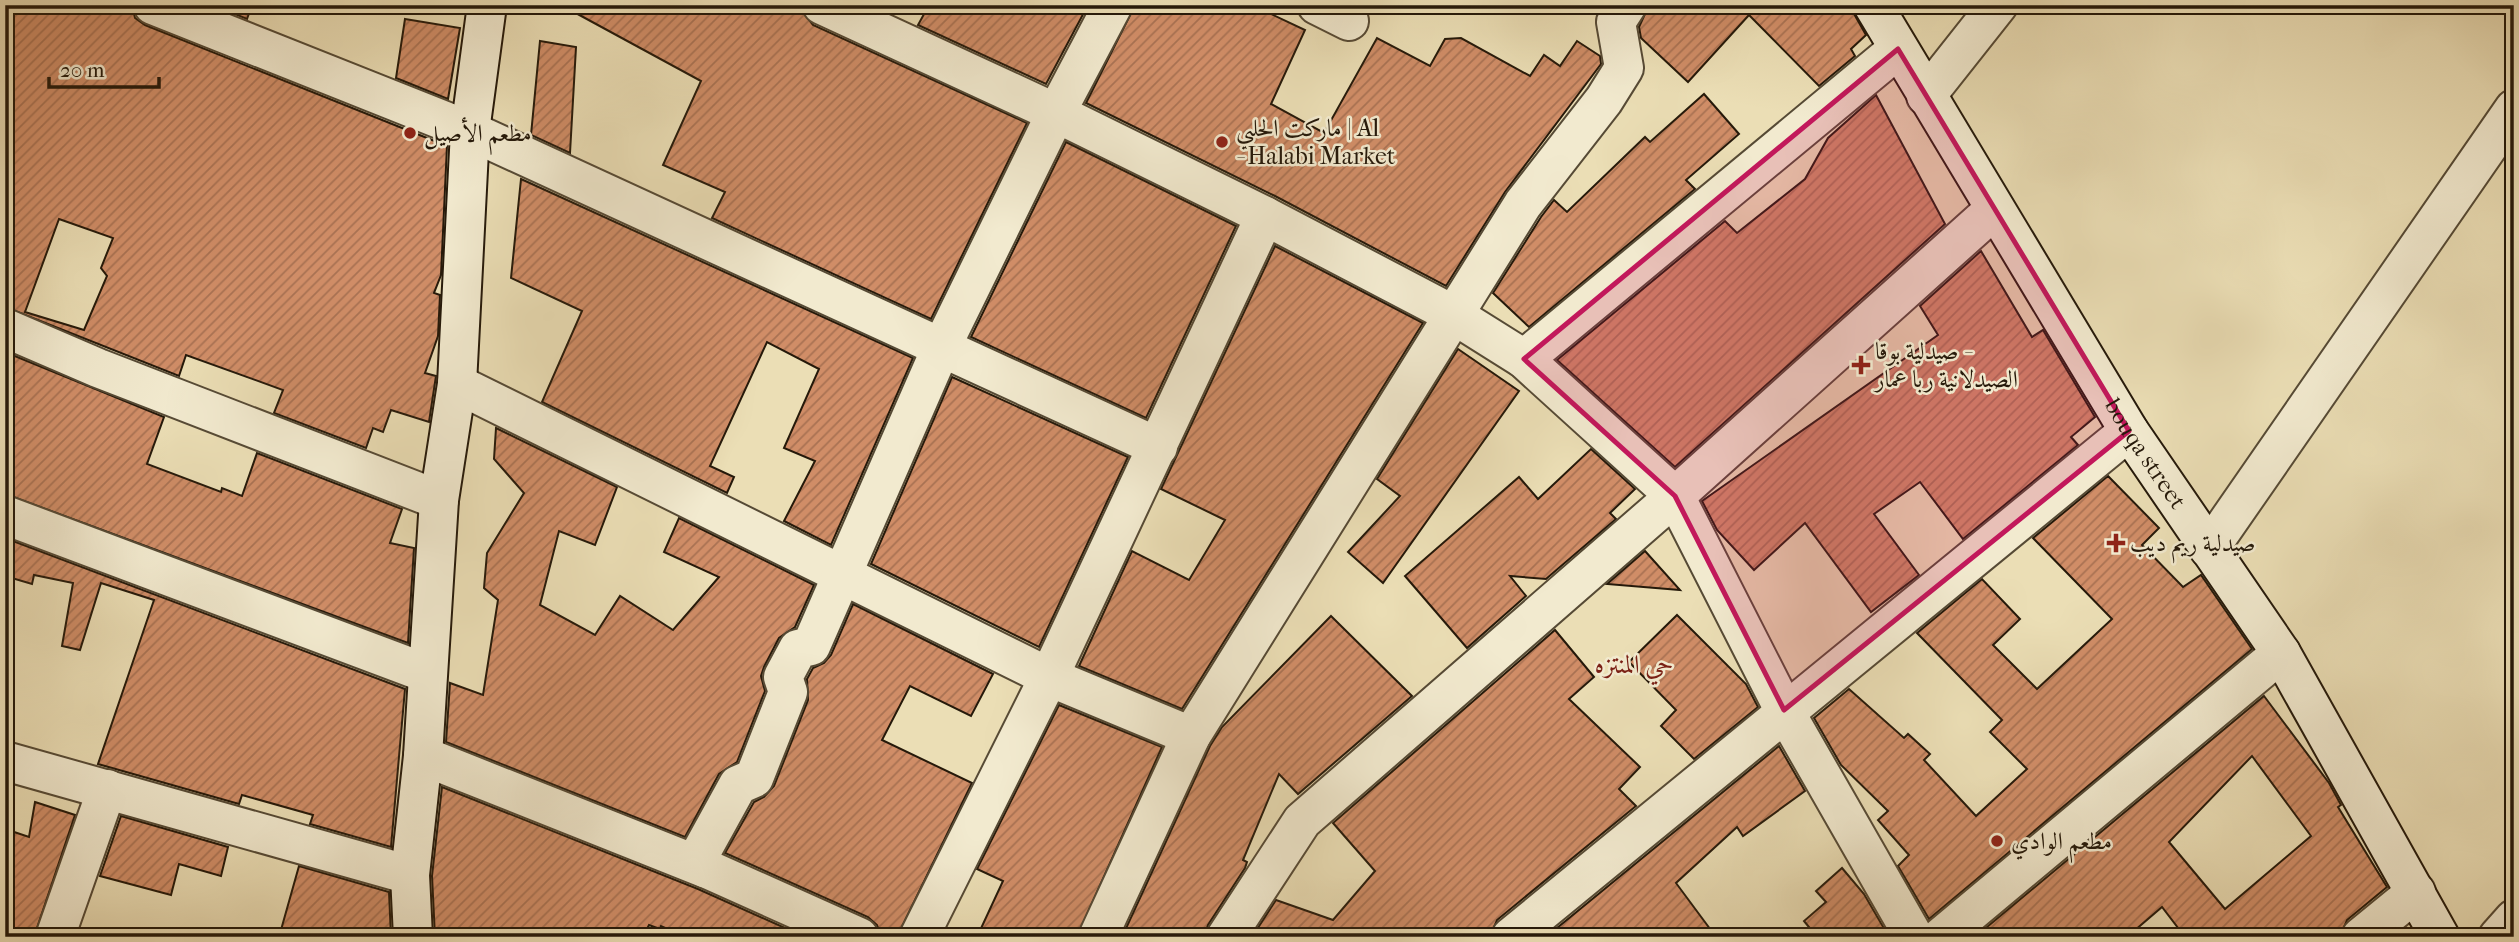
<svg xmlns="http://www.w3.org/2000/svg" width="2519" height="942" viewBox="0 0 2519 942" font-family="'IM FELL French Canon',Amiri,serif">
	<defs>
		<pattern id="building-hatch" width="6" height="6" patternUnits="userSpaceOnUse" patternTransform="scale(1.75)"><rect width="6" height="6" fill="#d08d67"/><path d="M-1 1l2-2M0 6l6-6M5 7l2-2" fill="none" stroke="#a97253"/></pattern>
	</defs>
	<rect width="100%" height="100%" fill="#ebdeb5"/>
	<filter id="stains"><feTurbulence type="fractalNoise" baseFrequency=".00286" numOctaves="4"/><feColorMatrix values="0 0 0 0 .2 0 0 0 0 .09 0 0 0 0 .02 0 0 0 .5 -.17"/></filter>
	<radialGradient id="worn" r=".72"><stop offset=".6" stop-color="#630" stop-opacity="0"/><stop offset="1" stop-color="#630" stop-opacity=".3"/></radialGradient>
	<g fill="url(#building-hatch)" stroke="#25190a" stroke-width="2" fill-rule="evenodd">
		<path d="M 5,5 L 132,5 L 135,18 L 145,25 L 447,146 L 441,275 L 434,293 L 440,295 L 438,336 L 425,373 L 436,376 L 429,422 L 391,410 L 383,432 L 373,428 L 366,448 L 274,413 L 283,390 L 186,355 L 179,376 L 5,307 ZM 59,219 L 113,238 L 101,268 L 107,276 L 84,330 L 25,312 Z"/>
		<polygon points="213,5 252,5 247,19"/>
		<polygon points="561,5 790,5 802,11 813,25 1027,123 931,319 712,218 725,192 663,165 701,81"/>
		<polygon points="929,5 1088,5 1046,84 918,25"/>
		<polygon points="1135,5 1252,5 1305,30 1271,104 1324,133 1377,38 1430,66 1445,39 1461,38 1530,76 1544,55 1560,66 1577,41 1600,56 1601,64 1505,192 1446,286 1275,196 1086,103"/>
		<polygon points="1649,5 1849,5 1866,35 1851,49 1855,56 1819,86 1749,15 1688,82 1641,38 1639,27"/>
		<polygon points="405,19 460,28 448,99 396,78"/>
		<polygon points="540,41 576,47 570,153 531,135"/>
		<polygon points="1704,94 1739,134 1686,180 1695,189 1529,327 1493,293 1541,217 1554,200 1567,212 1645,137 1650,142"/>
		<polygon points="1876,95 1945,224 1675,467 1557,360 1725,221 1737,233 1805,179 1828,138"/>
		<polygon points="1066,142 1236,226 1146,418 971,337"/>
		<polygon points="521,179 913,358 831,545 784,521 815,461 784,448 819,369 767,342 710,466 734,477 727,493 542,402 582,311 511,278"/>
		<polygon points="1275,246 1423,323 1182,709 1079,666 1132,551 1189,580 1225,520 1161,489"/>
		<polygon points="1981,251 2032,337 2043,330 2095,417 2071,437 2078,445 1963,539 1920,482 1874,514 1919,575 1871,612 1805,523 1754,570 1717,530 1702,501 1938,335 1920,306"/>
		<polygon points="1458,349 1519,391 1383,583 1348,552 1400,496 1377,479"/>
		<polygon points="5,352 164,417 147,464 221,492 222,488 242,496 257,453 402,509 390,543 414,548 408,643 5,494"/>
		<polygon points="952,377 1128,457 1039,647 871,564"/>
		<polygon points="496,428 617,487 595,545 559,531 540,605 595,635 620,596 673,630 719,577 664,552 679,518 814,585 795,627 779,638 764,667 761,676 765,691 737,762 719,774 685,837 446,742 450,683 483,695 498,600 484,588 487,553 524,493 494,459"/>
		<polygon points="1591,449 1635,489 1610,513 1616,519 1546,579 1510,576 1526,596 1467,648 1405,576 1519,477 1538,499"/>
		<polygon points="2108,476 2159,528 2142,545 2183,587 2201,575 2252,649 1929,919 1898,866 1909,855 1878,820 1888,811 1841,765 1814,718 1849,689 1904,738 1908,734 1930,754 1924,760 1976,816 2027,769 1990,732 2002,720 1917,633 1982,579 2020,619 1993,645 2037,689 2112,619 2033,538"/>
		<polygon points="5,538 405,689 391,847 310,824 313,815 242,795 239,804 98,764 154,600 101,583 80,650 62,646 73,583 34,575 32,584 5,576"/>
		<polygon points="1645,551 1680,590 1607,584"/>
		<polygon points="853,604 993,674 971,716 910,686 882,740 972,783 897,937 881,937 877,925 868,917 725,853 754,802 764,797 774,786 808,700 807,679 813,668 824,663 831,655"/>
		<polygon points="1677,615 1746,684 1758,707 1694,759 1661,726 1676,710 1629,662"/>
		<polygon points="1331,616 1412,696 1298,794 1279,774 1243,860 1247,862 1245,868 1208,925 1204,937 1122,937 1210,746 1222,727"/>
		<polygon points="1555,630 1594,677 1569,699 1640,767 1619,789 1636,806 1497,920 1490,937 1252,937 1276,900 1333,920 1375,871 1333,823"/>
		<path d="M 2264,696 L 2329,783 L 2341,805 L 2338,807 L 2387,887 L 2347,920 L 2340,937 L 2185,937 L 2162,907 L 2127,937 L 1975,937 ZM 2252,756 L 2311,836 L 2225,909 L 2169,842 Z"/>
		<polygon points="1059,705 1162,747 1077,937 977,937 1003,881 977,869"/>
		<polygon points="1779,746 1805,791 1743,836 1737,827 1676,883 1716,937 1546,937"/>
		<polygon points="442,787 698,889 805,937 686,937 661,926 660,929 649,925 643,937 435,937 432,876"/>
		<polygon points="35,802 75,815 34,937 5,937 5,829 29,837"/>
		<polygon points="121,816 228,847 221,876 179,864 171,895 100,876"/>
		<polygon points="299,866 389,892 391,937 279,937"/>
		<polygon points="1842,868 1864,894 1889,937 1817,937 1804,921 1826,902 1816,891"/>
	</g>
	<g fill="none" stroke-linecap="round" stroke-linejoin="round">
		<g stroke="#564a35" stroke-width="42">
			<g id="street">
				<polyline points="153,5 470,131 1158,447"/>
				<polyline points="822,5 1056,113 1265,216 1454,315 1524,359 1675,496 1784,710 1914,937"/>
				<polyline points="1317,5 1349,21"/>
				<polyline points="1926,96 1998,5"/>
				<polyline points="5,328 98,368 439,500"/>
				<polyline points="1524,359 1898,49"/>
				<polyline points="457,384 1049,677 1191,736"/>
				<polyline points="5,515 426,673"/>
				<polyline points="2209,549 2514,109"/>
				<polyline points="423,756 707,869 859,937"/>
				<polyline points="5,761 410,875"/>
				<polyline points="707,869 700,854 738,785 754,778 788,692 783,677 798,649 811,646 942,346 1056,113 1113,5"/>
				<polyline points="55,937 107,789"/>
				<polyline points="919,937 1049,677 1265,216"/>
				<polyline points="1098,937 1191,736 1523,204 1604,100 1624,68 1616,22 1627,5"/>
				<polyline points="1226,937 1302,821 1675,496 1995,209"/>
				<polyline points="1511,937 2129,431"/>
				<polyline points="1941,937 2281,653"/>
				<polyline points="2361,937 2416,892"/>
				<polyline points="2498,937 2514,919"/>
			</g>
		</g>
		<g stroke="#25190a" stroke-width="42">
			<g id="secondary">
				<path id="s1" d="M 1873,5 L 2129,431 L 2281,653 L 2440,937"/>
				<polyline points="413,937 410,875 423,756 439,500 457,384 470,131 487,5"/>
			</g>
		</g>
		<use href="#street" stroke="#f2eacf" stroke-width="38"/>
		<use href="#secondary" stroke="#f2eacf" stroke-width="38"/>
	</g>
	<path fill="#c2185b" fill-opacity="0.2" stroke="#c2185b" stroke-width="5" stroke-linejoin="round" d="M 1898,49 L 2129,431 L 1784,710 L 1675,496 L 1524,359 Z"/>
	<g fill="#8f2418" stroke="#f2eacf" stroke-width="2.5">
		<circle cx="410" cy="133" r="7"/>
		<circle cx="1222" cy="142" r="7"/>
		<path d="M1857.5 354.5h7v7h7v7h-7v7h-7v-7h-7v-7h7z"/>
		<path d="M2112.5 532.5h7v7h7v7h-7v7h-7v-7h-7v-7h7z"/>
		<circle cx="1997" cy="841" r="7"/>
	</g>
	<g text-anchor="middle" stroke-width="5" stroke-linejoin="round" paint-order="stroke">
		<g font-size="24" fill="#25190a" stroke="#f2eacf" text-anchor="start">
			<text x="1236" y="136">ماركت الحلبي | Al<tspan x="1236" dy="28">- Halabi Market</tspan></text>
			<text x="424" y="141">مطعم الأصيل</text>
			<text x="1875" y="359">صيدلية بوقا -<tspan x="1875" dy="28">الصيدلانية ربا عمار</tspan></text>
			<text x="2130" y="551">صيدلية ريم ديب</text>
			<text x="2011" y="849">مطعم الوادي</text>
		</g>
		<g font-size="24" fill="#25190a" stroke="#f2eacf">
			<text dy="8" stroke="none"><textPath href="#s1" startOffset="525">bouqa street</textPath></text>
		</g>
		<g font-size="26" fill="#7a1f14" stroke="#f2eacf">
			<text x="1634" y="673">حي المنتزه</text>
		</g>
	</g>
	<rect width="2519" height="942" fill="none" stroke="#ebdeb5" stroke-width="28"/>
	<rect x="7" y="7" width="2505" height="928" fill="none" stroke="#25190a" stroke-width="3.5"/>
	<rect x="14" y="14" width="2491" height="914" fill="none" stroke="#25190a" stroke-width="2"/>
	<path d="M49 77v10h110v-10" fill="none" stroke="#25190a" stroke-width="3.5"/>
	<text x="60" y="77" font-size="21" fill="#25190a" stroke="#f2eacf" stroke-width="5" paint-order="stroke">20 m</text>
	<rect width="100%" height="100%" filter="url(#stains)"/>
	<rect width="100%" height="100%" fill="url(#worn)"/>
</svg>
